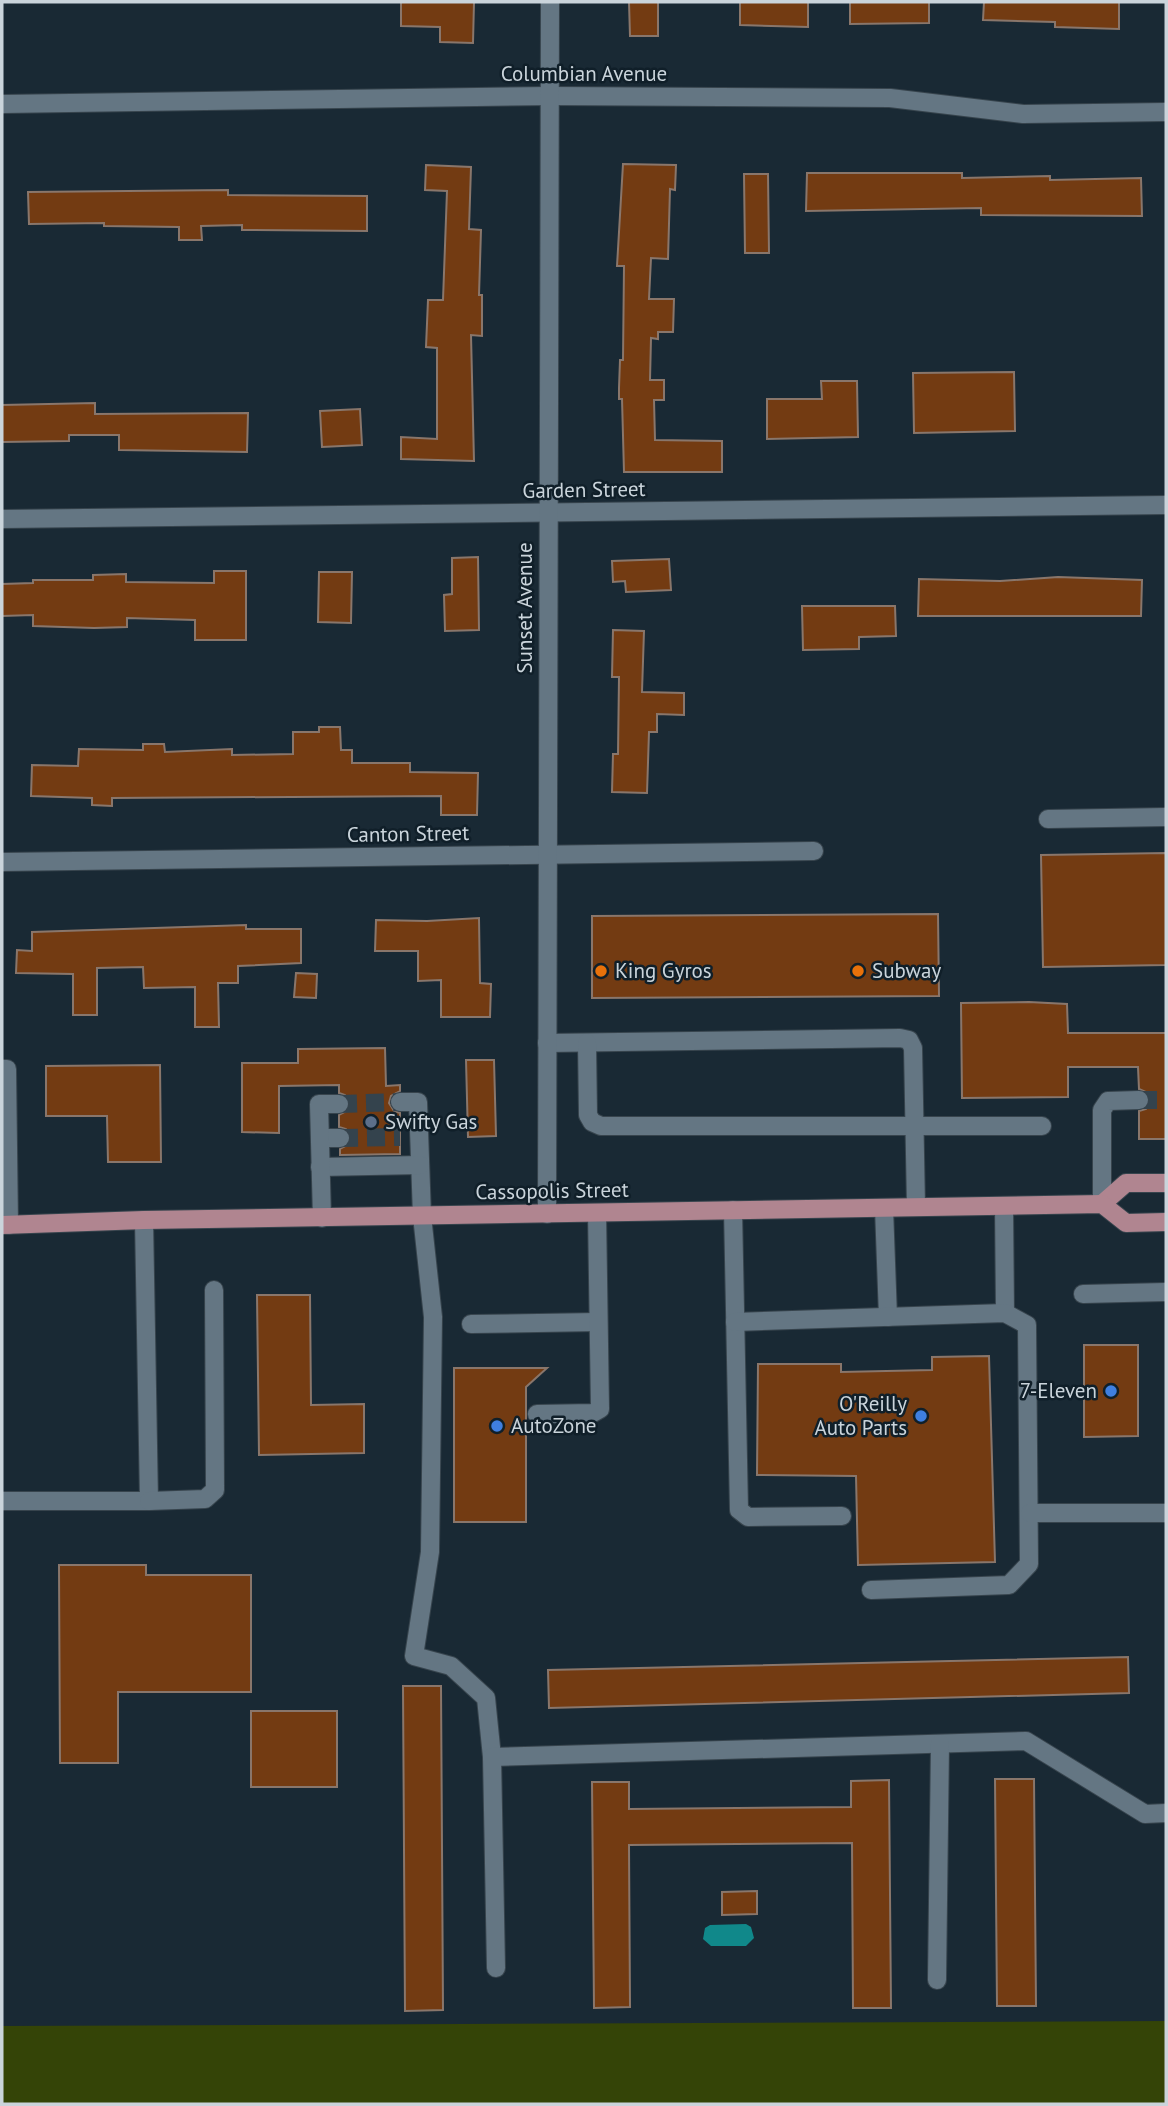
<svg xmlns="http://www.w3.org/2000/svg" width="1168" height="2106" viewBox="0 0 1168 2106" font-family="'PT Sans',sans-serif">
	<rect width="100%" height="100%" fill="#192934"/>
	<polygon fill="#344407" points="1166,2021 1166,2104 2,2104 2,2026"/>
	<polygon fill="#10888a" points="746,1924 751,1927 754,1938 746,1946 711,1946 703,1939 705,1928 710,1925"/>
	<g fill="#733b12" stroke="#89766b" stroke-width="2">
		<polygon points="401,2 474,2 473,43 440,42 440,27 401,26"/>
		<polygon points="629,2 658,2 658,36 630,36"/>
		<polygon points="740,2 808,2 808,27 740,25"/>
		<polygon points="850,2 929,2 929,23 850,24"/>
		<polygon points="984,2 1119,2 1119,29 1055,27 1055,22 983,20"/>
		<polygon points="623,164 676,165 675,190 670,189 668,259 651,258 649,299 674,299 673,332 658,332 658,339 651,338 650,380 664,380 664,400 654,400 655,440 722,441 722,472 624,472 622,399 619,399 619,388 620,360 623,360 624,266 617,266"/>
		<polygon points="426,165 471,167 469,229 481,230 479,295 482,295 482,336 471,335 474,461 401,459 401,437 437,439 437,348 426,347 428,300 443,300 447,191 425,190"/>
		<polygon points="807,173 962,173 962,178 1050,176 1050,180 1141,178 1142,216 981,215 981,208 806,211"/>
		<polygon points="744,174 768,174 769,253 745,253"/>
		<polygon points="228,190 228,195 367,196 367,231 242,230 242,225 201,226 202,240 179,240 179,227 104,226 104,223 29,224 28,192"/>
		<polygon points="1014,372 1015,431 914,433 913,373"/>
		<polygon points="821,381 857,381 858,437 767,439 767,399 822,399"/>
		<polygon points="95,403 95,414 248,413 247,452 119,450 119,435 69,435 69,441 2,442 2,405"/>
		<polygon points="360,409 362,445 322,447 320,411"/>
		<polygon points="478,557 479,630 445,631 444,595 452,594 452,558"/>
		<polygon points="669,559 671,590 626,592 625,581 613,582 612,561"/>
		<polygon points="214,571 246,571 246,640 195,640 195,620 127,618 127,627 94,628 33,626 33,615 2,616 2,584 33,583 33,580 93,580 93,575 126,574 126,582 214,583"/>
		<polygon points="319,572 352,572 351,623 318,622"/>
		<polygon points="1058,577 1142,580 1141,616 918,616 919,579 1000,581"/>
		<polygon points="802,606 895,606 896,636 859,637 859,649 803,650"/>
		<polygon points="613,630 644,631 642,692 684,693 684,715 657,714 657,732 649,732 647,793 612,792 613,754 618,754 619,677 612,677"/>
		<polygon points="319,727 340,727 341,750 352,750 352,763 410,763 410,772 478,773 477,815 441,815 441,796 112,798 112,806 92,805 92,798 31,796 32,765 78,766 79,749 143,750 143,744 164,744 165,752 232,749 232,755 293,754 293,732 319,732"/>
		<polygon points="1166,853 1166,965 1043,967 1041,855"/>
		<polygon points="938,914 939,996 592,998 592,916"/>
		<polygon points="479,918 480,983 491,984 490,1017 441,1017 441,980 418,981 418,951 375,951 376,920 427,921"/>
		<polygon points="246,925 246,929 301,929 301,963 238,966 238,983 218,983 219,1027 195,1027 195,987 144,988 143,967 97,968 97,1015 73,1015 73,974 16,973 17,950 32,951 32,932"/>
		<polygon points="296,973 317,974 316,998 294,997"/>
		<polygon points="1029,1002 1067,1004 1068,1033 1166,1033 1166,1139 1139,1139 1139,1111 1146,1109 1150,1100 1148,1093 1139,1089 1138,1067 1068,1067 1068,1097 962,1098 961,1003"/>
		<polygon points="385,1048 386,1086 400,1085 400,1091 391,1096 389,1103 394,1111 400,1113 400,1154 340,1155 340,1149 349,1144 351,1137 346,1129 339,1127 339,1115 348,1110 350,1103 345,1095 339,1093 339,1085 279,1086 279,1133 242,1132 242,1063 298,1063 298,1049"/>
		<polygon points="466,1060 494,1060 496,1136 468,1137"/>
		<polygon points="160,1065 161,1162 108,1162 107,1116 46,1116 46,1066"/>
		<polygon points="257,1295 310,1295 311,1405 364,1404 364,1453 259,1455"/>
		<polygon points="1084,1345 1138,1345 1138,1436 1084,1437"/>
		<polygon points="989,1356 995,1562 858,1565 856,1476 757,1475 758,1364 841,1364 841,1372 932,1370 932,1357"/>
		<polygon points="454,1368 547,1368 526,1387 526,1522 454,1522"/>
		<polygon points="59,1565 146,1565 146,1575 251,1575 251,1692 118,1692 118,1763 60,1763"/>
		<polygon points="1128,1657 1129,1693 549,1708 548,1670"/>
		<polygon points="403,1686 441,1686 443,2010 405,2011"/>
		<rect x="251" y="1711" width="86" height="76"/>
		<polygon points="995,1779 1034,1779 1036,2006 997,2006"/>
		<polygon points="889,1780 891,2008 853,2008 852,1843 629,1845 630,2007 594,2008 592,1782 629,1782 629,1809 851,1807 851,1781"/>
		<polygon points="757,1891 757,1914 722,1915 722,1892"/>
	</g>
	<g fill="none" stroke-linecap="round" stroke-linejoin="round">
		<g stroke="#34434d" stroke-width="18" stroke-dasharray="18 9" stroke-linecap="butt">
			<polyline points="1139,1100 1166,1100"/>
			<polyline points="339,1104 400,1102"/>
			<polyline points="340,1138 400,1137"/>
		</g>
		<g stroke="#37444d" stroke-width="20">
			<g id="minor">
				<polyline points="2,104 550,96 890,98 1023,114 1166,112"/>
				<polyline points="2,519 1166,505"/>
				<polyline points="1048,819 1166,817"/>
				<polyline points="2,862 814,851"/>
				<polyline points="547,1043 900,1038 909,1040 913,1048 916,1207"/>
				<polyline points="587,1043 588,1115 592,1122 601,1126 1042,1126"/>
				<polyline points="2,1069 7,1069 9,1225"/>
				<polyline points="400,1102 418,1102 422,1216 433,1317 430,1552 414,1656 451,1666 486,1698 492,1757"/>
				<polyline points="320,1138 340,1138"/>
				<polyline points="320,1167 420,1165"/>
				<polyline points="1102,1204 1102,1110 1108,1101 1139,1100"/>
				<polyline points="1004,1206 1005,1313"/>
				<polyline points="884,1208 888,1317"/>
				<polyline points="733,1210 739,1510 748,1517 842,1516"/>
				<polyline points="547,1214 550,2"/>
				<polyline points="322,1218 319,1104 339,1104"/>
				<polyline points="1083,1294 1166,1292"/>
				<polyline points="735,1322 1005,1313 1027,1325 1029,1564 1009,1585 871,1590"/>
				<polyline points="471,1324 598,1322"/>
				<polyline points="537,1414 593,1413 600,1409 597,1213"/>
				<polyline points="2,1501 149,1501 144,1220"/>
				<polyline points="149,1501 205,1499 215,1490 214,1290"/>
				<polyline points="1030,1513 1166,1513"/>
				<polyline points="496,1968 492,1757 1026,1741 1145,1814 1166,1813"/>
				<polyline points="937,1980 940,1744"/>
			</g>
		</g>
		<g stroke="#37444d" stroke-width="20">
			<g id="major">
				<polyline points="1102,1204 1126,1183 1166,1183"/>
				<polyline points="2,1225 144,1220 1102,1204 1126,1223 1166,1222"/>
			</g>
		</g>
		<use href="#minor" stroke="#647683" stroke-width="18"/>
		<use href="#major" stroke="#b08590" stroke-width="18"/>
	</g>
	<g fill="#e8710a" stroke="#101f29" stroke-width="2.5">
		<circle cx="601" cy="971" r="7"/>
		<circle cx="858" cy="971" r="7"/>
	</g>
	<circle fill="#5c6f8a" stroke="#101f29" stroke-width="2.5" cx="371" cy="1122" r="7"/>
	<g fill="#3f7fe0" stroke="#101f29" stroke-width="2.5">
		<circle cx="1111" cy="1391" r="7"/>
		<circle cx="921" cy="1416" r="7"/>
		<circle cx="497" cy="1426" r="7"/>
	</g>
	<g text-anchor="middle" stroke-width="5" stroke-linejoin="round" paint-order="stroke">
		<g font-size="21" fill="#cad4db" stroke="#101f29">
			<text x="584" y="81">Columbian Avenue</text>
			<text transform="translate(584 490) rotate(-1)" y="7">Garden Street</text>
			<text transform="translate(525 608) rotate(-90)" y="7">Sunset Avenue</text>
			<text transform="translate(408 834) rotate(-1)" y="7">Canton Street</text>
			<text transform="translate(552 1191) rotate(-1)" y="7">Cassopolis Street</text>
		</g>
		<g font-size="21" fill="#cad4db" stroke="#101f29" text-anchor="start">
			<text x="615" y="978">King Gyros</text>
			<text x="872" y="978">Subway</text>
			<text x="385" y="1129">Swifty Gas</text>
			<text x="1097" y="1398" text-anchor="end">7-Eleven</text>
			<text x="907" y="1411" text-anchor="end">O'Reilly<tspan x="907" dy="24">Auto Parts</tspan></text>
			<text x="511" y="1433">AutoZone</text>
		</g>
	</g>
	<rect width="1168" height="2106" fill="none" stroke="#cad4db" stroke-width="7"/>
</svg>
